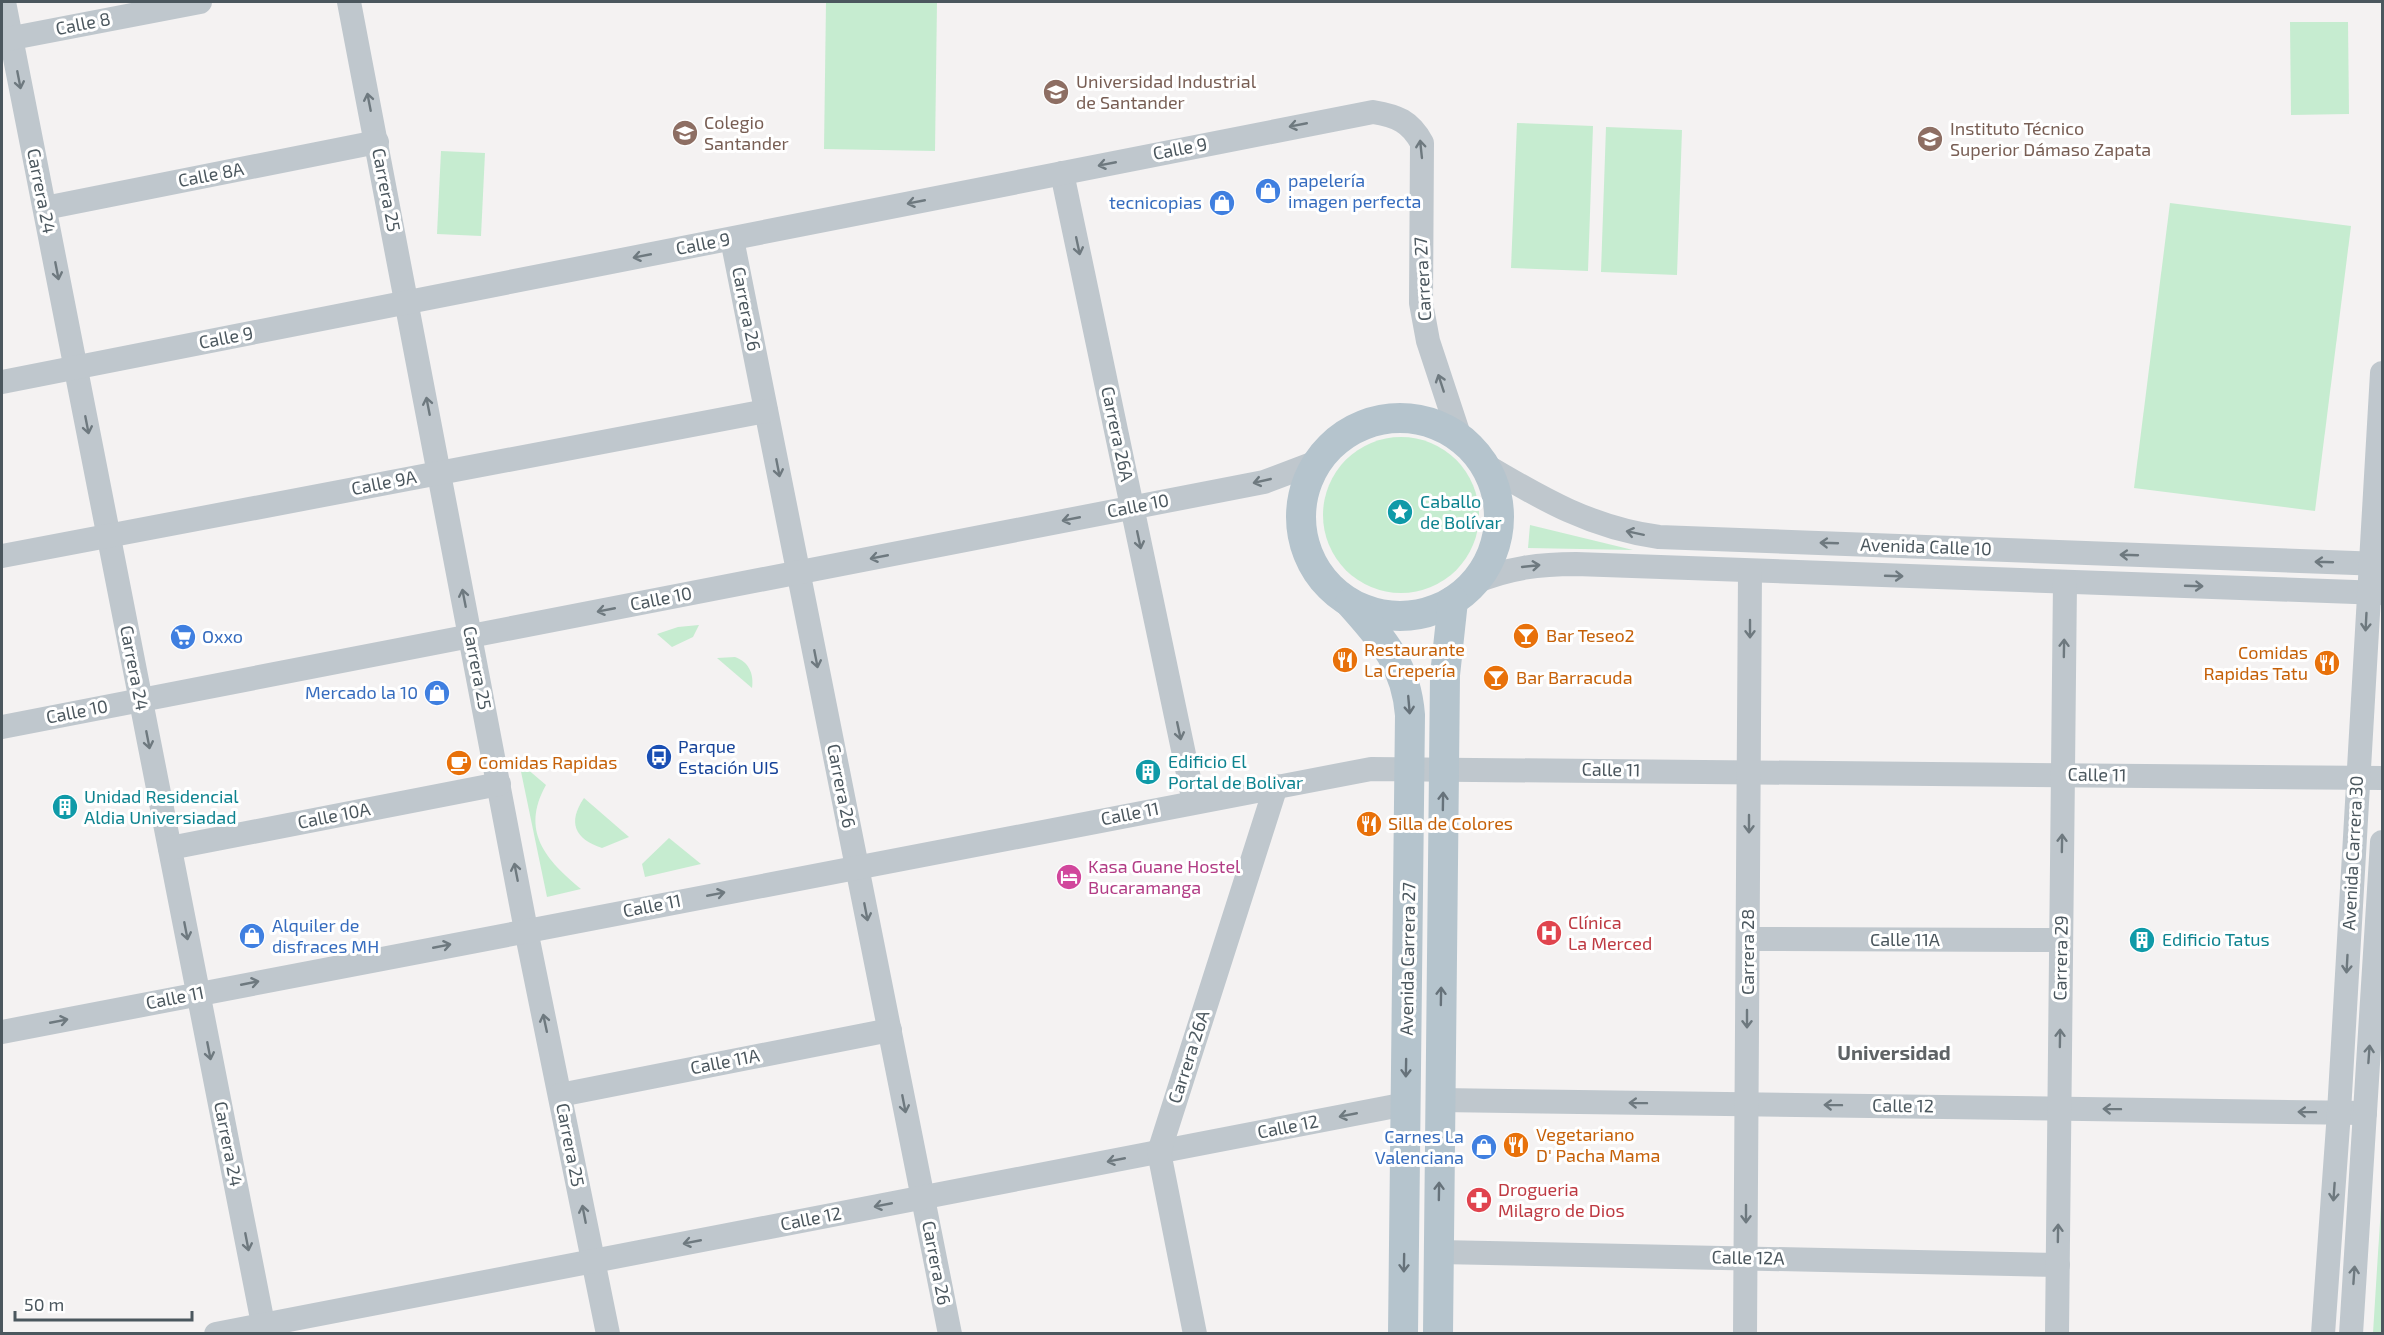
<svg xmlns="http://www.w3.org/2000/svg" width="2384" height="1335" viewBox="0 0 2384 1335" font-family="'Exo 2',sans-serif">
	<rect width="100%" height="100%" fill="#f4f2f2"/>
	<g fill="#c6ecd0">
		<polygon points="826,2 937,2 935,151 824,149"/>
		<polygon points="2290,22 2348,22 2349,114 2291,115"/>
		<polygon points="1517,123 1593,126 1588,271 1511,268"/>
		<polygon points="1606,127 1682,130 1677,275 1601,272"/>
		<polygon points="441,151 485,153 481,236 437,234"/>
		<polygon points="2170,203 2351,226 2315,511 2134,488"/>
		<circle cx="1401" cy="515" r="78"/>
		<polygon points="1530,525 1633,550 1528,548"/>
		<polygon points="699,625 693,637 672,647 657,634 678,627"/>
		<path d="M 735,657 C 749,662 754,674 752,688 L 717,658 Z"/>
		<path d="M 519,762 L 546,785 C 520,831 546,860 581,889 L 547,897 Z"/>
		<path d="M 584,798 L 629,837 L 602,848 C 575,839 567,823 584,798 Z"/>
		<polygon points="669,838 701,864 645,877 642,864"/>
		<polygon points="2382,1190 2382,1333 2373,1333"/>
	</g>
	<g fill="none" stroke-linecap="round" stroke-linejoin="round">
		<g stroke="#bfc7cd" stroke-width="24">
			<polyline points="4,2 265,1334"/>
			<polyline points="349,2 526,930 608,1334"/>
			<polyline points="2,40 200,2"/>
			<polyline points="1062,173 1194,802"/>
			<polyline points="45,208 377,142"/>
			<polyline points="732,239 950,1334"/>
			<path d="M 2,382 L 1373,112 C 1397,116 1410,121 1422,143 L 1421,303 L 1428,341 L 1460,438"/>
			<path d="M 1485,465 C 1542,499 1592,528 1659,537 L 2382,564"/>
			<polyline points="2,556 766,411"/>
			<path d="M 1475,582 C 1509,568 1539,564 1576,564 L 2382,593"/>
			<polyline points="2,727 1264,482 1317,462"/>
			<polyline points="170,848 499,784"/>
			<polyline points="1748,939 2061,940"/>
			<polyline points="2,1032 1371,769 2382,778"/>
			<polyline points="560,1095 890,1030"/>
			<polyline points="1440,1100 2365,1113"/>
			<polyline points="1439,1252 2058,1265"/>
			<polyline points="216,1334 1406,1104"/>
			<polyline points="1195,1334 1159,1152 1276,786"/>
			<polyline points="1745,1334 1750,571"/>
			<polyline points="2057,1334 2065,582"/>
			<polyline points="2323,1334 2339,1112 2382,373"/>
			<polyline points="2351,1334 2382,842"/>
		</g>
		<g stroke="#b5c4cd" stroke-width="30">
			<circle cx="1400" cy="517" r="99"/>
			<path d="M 1350,603 C 1382,639 1406,664 1410,715 L 1403,1334"/>
			<polyline points="1438,1334 1445,675 1453,601"/>
		</g>
	</g>
	<defs><path id="oneway-shaft" d="M-6 0H5M1.5-3L5.5 0L1.5 3" fill="none" stroke-width="1.6" stroke-linecap="round" stroke-linejoin="round" transform="scale(1.5)"/></defs>
	<g stroke="#6e797f">
		<use href="#oneway-shaft" transform="translate(19 80) rotate(79)"/>
		<use href="#oneway-shaft" transform="translate(369 102) rotate(-101)"/>
		<use href="#oneway-shaft" transform="translate(1298 125) rotate(169)"/>
		<use href="#oneway-shaft" transform="translate(1421 149) rotate(-96)"/>
		<use href="#oneway-shaft" transform="translate(1107 164) rotate(169)"/>
		<use href="#oneway-shaft" transform="translate(916 202) rotate(169)"/>
		<use href="#oneway-shaft" transform="translate(1078 246) rotate(78)"/>
		<use href="#oneway-shaft" transform="translate(642 256) rotate(169)"/>
		<use href="#oneway-shaft" transform="translate(57 271) rotate(79)"/>
		<use href="#oneway-shaft" transform="translate(1441 383) rotate(-108)"/>
		<use href="#oneway-shaft" transform="translate(428 406) rotate(-101)"/>
		<use href="#oneway-shaft" transform="translate(87 425) rotate(79)"/>
		<use href="#oneway-shaft" transform="translate(778 468) rotate(79)"/>
		<use href="#oneway-shaft" transform="translate(1262 481) rotate(167)"/>
		<use href="#oneway-shaft" transform="translate(1071 519) rotate(169)"/>
		<use href="#oneway-shaft" transform="translate(1635 533) rotate(-168)"/>
		<use href="#oneway-shaft" transform="translate(1139 540) rotate(78)"/>
		<use href="#oneway-shaft" transform="translate(1829 543) rotate(-178)"/>
		<use href="#oneway-shaft" transform="translate(2129 555) rotate(-178)"/>
		<use href="#oneway-shaft" transform="translate(879 557) rotate(169)"/>
		<use href="#oneway-shaft" transform="translate(2324 562) rotate(-178)"/>
		<use href="#oneway-shaft" transform="translate(1531 566) rotate(-6)"/>
		<use href="#oneway-shaft" transform="translate(1894 576) rotate(2)"/>
		<use href="#oneway-shaft" transform="translate(2194 586) rotate(2)"/>
		<use href="#oneway-shaft" transform="translate(464 598) rotate(-101)"/>
		<use href="#oneway-shaft" transform="translate(606 610) rotate(169)"/>
		<use href="#oneway-shaft" transform="translate(2366 622) rotate(93)"/>
		<use href="#oneway-shaft" transform="translate(1750 629) rotate(90)"/>
		<use href="#oneway-shaft" transform="translate(2064 648) rotate(-89)"/>
		<use href="#oneway-shaft" transform="translate(816 659) rotate(79)"/>
		<use href="#oneway-shaft" transform="translate(1179 731) rotate(78)"/>
		<use href="#oneway-shaft" transform="translate(148 740) rotate(79)"/>
		<use href="#oneway-shaft" transform="translate(1749 824) rotate(90)"/>
		<use href="#oneway-shaft" transform="translate(2062 843) rotate(-89)"/>
		<use href="#oneway-shaft" transform="translate(516 872) rotate(-101)"/>
		<use href="#oneway-shaft" transform="translate(716 894) rotate(-11)"/>
		<use href="#oneway-shaft" transform="translate(866 912) rotate(79)"/>
		<use href="#oneway-shaft" transform="translate(186 931) rotate(79)"/>
		<use href="#oneway-shaft" transform="translate(442 946) rotate(-11)"/>
		<use href="#oneway-shaft" transform="translate(2347 964) rotate(93)"/>
		<use href="#oneway-shaft" transform="translate(250 983) rotate(-11)"/>
		<use href="#oneway-shaft" transform="translate(1747 1019) rotate(90)"/>
		<use href="#oneway-shaft" transform="translate(59 1021) rotate(-11)"/>
		<use href="#oneway-shaft" transform="translate(545 1023) rotate(-102)"/>
		<use href="#oneway-shaft" transform="translate(2060 1038) rotate(-89)"/>
		<use href="#oneway-shaft" transform="translate(209 1051) rotate(79)"/>
		<use href="#oneway-shaft" transform="translate(2369 1054) rotate(-86)"/>
		<use href="#oneway-shaft" transform="translate(1638 1103) rotate(-179)"/>
		<use href="#oneway-shaft" transform="translate(904 1104) rotate(79)"/>
		<use href="#oneway-shaft" transform="translate(1833 1105) rotate(-179)"/>
		<use href="#oneway-shaft" transform="translate(2112 1109) rotate(-179)"/>
		<use href="#oneway-shaft" transform="translate(2307 1112) rotate(-179)"/>
		<use href="#oneway-shaft" transform="translate(1348 1115) rotate(169)"/>
		<use href="#oneway-shaft" transform="translate(1116 1160) rotate(169)"/>
		<use href="#oneway-shaft" transform="translate(2334 1192) rotate(94)"/>
		<use href="#oneway-shaft" transform="translate(883 1205) rotate(169)"/>
		<use href="#oneway-shaft" transform="translate(584 1214) rotate(-101)"/>
		<use href="#oneway-shaft" transform="translate(1746 1214) rotate(90)"/>
		<use href="#oneway-shaft" transform="translate(2058 1233) rotate(-89)"/>
		<use href="#oneway-shaft" transform="translate(247 1242) rotate(79)"/>
		<use href="#oneway-shaft" transform="translate(692 1242) rotate(169)"/>
		<use href="#oneway-shaft" transform="translate(2354 1275) rotate(-86)"/>
	</g>
	<g stroke="#66727a">
		<use href="#oneway-shaft" transform="translate(1409 705) rotate(85)"/>
		<use href="#oneway-shaft" transform="translate(1443 801) rotate(-89)"/>
		<use href="#oneway-shaft" transform="translate(1441 996) rotate(-89)"/>
		<use href="#oneway-shaft" transform="translate(1406 1068) rotate(91)"/>
		<use href="#oneway-shaft" transform="translate(1439 1191) rotate(-89)"/>
		<use href="#oneway-shaft" transform="translate(1404 1263) rotate(91)"/>
	</g>
	<defs>
		<g id="university-disc" transform="scale(1.35)"><circle r="9.5" fill="#8d6e63" stroke="#fff"/><path d="M0-5L7-2L0 1L-7-2ZM-4 1L0 2.5L4 1V4Q0 6-4 4Z" fill="#fff"/></g>
		<g id="school-disc" transform="scale(1.35)"><circle r="9.5" fill="#8d6e63" stroke="#fff"/><path d="M0-5L7-2L0 1L-7-2ZM-4 1L0 2.5L4 1V4Q0 6-4 4Z" fill="#fff"/></g>
		<g id="shop-disc" transform="scale(1.35)"><circle r="9.5" fill="#3f7fe0" stroke="#fff"/><path d="M-5-2.5h2.3a2.7 3.5 0 0 1 5.4 0H5L5.5 6h-11ZM-1.5-2.5h3a1.5 2.3 0 0 0-3 0Z" fill="#fff"/></g>
		<g id="sight-disc" transform="scale(1.35)"><circle r="9.5" fill="#0f9aa8" stroke="#fff"/><path d="M0-6L1.8-2.2L6-1.7L2.9 1.2L3.7 5.4L0 3.3L-3.7 5.4L-2.9 1.2L-6-1.7L-1.8-2.2Z" fill="#fff"/></g>
		<g id="bar-disc" transform="scale(1.35)"><circle r="9.5" fill="#e8710a" stroke="#fff"/><path d="M-6-5H6L.8 .8V4.5H3.5V6h-7V4.5H-.8V.8Z" fill="#fff"/></g>
		<g id="supermarket-disc" transform="scale(1.35)"><circle r="9.5" fill="#3f7fe0" stroke="#fff"/><path d="M-6-5.5h2.5l.6 2H6L4.5 2H-2.5L-4.4-4H-6ZM-1.5 3.2a1.3 1.3 0 1 0 .1 0ZM3 3.2a1.3 1.3 0 1 0 .1 0Z" fill="#fff"/></g>
		<g id="restaurant-disc" transform="scale(1.35)"><circle r="9.5" fill="#e8710a" stroke="#fff"/><path d="M-5-6h1v4h1v-4h1v4h1v-4h1v5L-1.5 .5V6h-2V.5L-5-1ZM5-6V6H3V1.5H1.5Q1.5-4 5-6Z" fill="#fff"/></g>
		<g id="bus-disc" transform="scale(1.35)"><circle r="9.5" fill="#1a4fb4" stroke="#fff"/><path d="M-5-6H5V4H4V6H2V4H-2V6H-4V4H-5ZM-3.5-4V0h7V-4ZM-3.5 1.2v1.5H-2V1.2ZM2 1.2v1.5H3.5V1.2Z" fill="#fff"/></g>
		<g id="cafe-disc" transform="scale(1.35)"><circle r="9.5" fill="#e8710a" stroke="#fff"/><path d="M-5.5-4.5H6V0H3Q3 3.5 0 3.5H-2.5Q-5.5 3.5-5.5 0ZM3-3.2v2h1.7v-2ZM-6 4.5H4V6H-6Z" fill="#fff"/></g>
		<g id="building-disc" transform="scale(1.35)"><circle r="9.5" fill="#0f9aa8" stroke="#fff"/><path d="M-4-6H4V6H1V3H-1V6H-4ZM-2.5-4.3h1.7v1.8h-1.7ZM.8-4.3h1.7v1.8H.8ZM-2.5-1h1.7V.8h-1.7ZM.8-1h1.7V.8H.8Z" fill="#fff"/></g>
		<g id="hotel-disc" transform="scale(1.35)"><circle r="9.5" fill="#d1479c" stroke="#fff"/><path d="M-6-4.5h1.5V1H6V5H4.5V3h-9V5H-6ZM-4 0a1.8 1.8 0 1 1 3.6 0ZM.5 0V-2.5h3Q6-2.5 6 0Z" fill="#fff"/></g>
		<g id="hospital-disc" transform="scale(1.35)"><circle r="9.5" fill="#e0444e" stroke="#fff"/><path d="M-5-5h3v3.5h4V-5h3V5h-3V1.5h-4V5h-3Z" fill="#fff"/></g>
		<g id="pharmacy-disc" transform="scale(1.35)"><circle r="9.5" fill="#e0444e" stroke="#fff"/><path d="M-2-6h4v4h4v4h-4v4h-4v-4h-4v-4h4Z" fill="#fff"/></g>
	</defs>
	<g fill-rule="evenodd">
		<use href="#university-disc" x="1056" y="92"/>
		<use href="#school-disc" x="685" y="133"/>
		<use href="#school-disc" x="1930" y="139"/>
		<use href="#shop-disc" x="1268" y="191"/>
		<use href="#shop-disc" x="1222" y="203"/>
		<use href="#sight-disc" x="1400" y="512"/>
		<use href="#bar-disc" x="1526" y="636"/>
		<use href="#supermarket-disc" x="183" y="637"/>
		<use href="#restaurant-disc" x="1345" y="660"/>
		<use href="#restaurant-disc" x="2327" y="663"/>
		<use href="#bar-disc" x="1496" y="678"/>
		<use href="#shop-disc" x="437" y="693"/>
		<use href="#bus-disc" x="659" y="757"/>
		<use href="#cafe-disc" x="459" y="763"/>
		<use href="#building-disc" x="1148" y="772"/>
		<use href="#building-disc" x="65" y="807"/>
		<use href="#restaurant-disc" x="1369" y="824"/>
		<use href="#hotel-disc" x="1069" y="877"/>
		<use href="#hospital-disc" x="1549" y="933"/>
		<use href="#shop-disc" x="252" y="936"/>
		<use href="#building-disc" x="2142" y="940"/>
		<use href="#restaurant-disc" x="1516" y="1145"/>
		<use href="#shop-disc" x="1484" y="1147"/>
		<use href="#pharmacy-disc" x="1479" y="1200"/>
	</g>
	<g text-anchor="middle" stroke-width="6" stroke-linejoin="round" paint-order="stroke">
		<g font-size="18" fill="#4b575e" stroke="#fff">
			<text transform="translate(83 24) rotate(-11)" y="6">Calle 8</text>
			<text transform="translate(1180 149) rotate(-11)" y="6">Calle 9</text>
			<text transform="translate(211 175) rotate(-11)" y="6">Calle 8A</text>
			<text transform="translate(386 190) rotate(79)" y="6">Carrera 25</text>
			<text transform="translate(41 191) rotate(79)" y="6">Carrera 24</text>
			<text transform="translate(703 244) rotate(-11)" y="6">Calle 9</text>
			<text transform="translate(1423 279) rotate(-93)" y="6">Carrera 27</text>
			<text transform="translate(746 309) rotate(79)" y="6">Carrera 26</text>
			<text transform="translate(226 338) rotate(-11)" y="6">Calle 9</text>
			<text transform="translate(1117 434) rotate(78)" y="6">Carrera 26A</text>
			<text transform="translate(384 483) rotate(-11)" y="6">Calle 9A</text>
			<text transform="translate(1138 506) rotate(-11)" y="6">Calle 10</text>
			<text transform="translate(1926 547) rotate(2)" y="6">Avenida Calle 10</text>
			<text transform="translate(661 599) rotate(-11)" y="6">Calle 10</text>
			<text transform="translate(134 668) rotate(79)" y="6">Carrera 24</text>
			<text transform="translate(477 668) rotate(79)" y="6">Carrera 25</text>
			<text transform="translate(77 712) rotate(-11)" y="6">Calle 10</text>
			<text transform="translate(1611 770) rotate(1)" y="6">Calle 11</text>
			<text transform="translate(2097 775) rotate(1)" y="6">Calle 11</text>
			<text transform="translate(841 786) rotate(79)" y="6">Carrera 26</text>
			<text transform="translate(1130 814) rotate(-11)" y="6">Calle 11</text>
			<text transform="translate(334 816) rotate(-11)" y="6">Calle 10A</text>
			<text transform="translate(2353 853) rotate(-87)" y="6">Avenida Carrera 30</text>
			<text transform="translate(652 906) rotate(-11)" y="6">Calle 11</text>
			<text x="1905" y="946">Calle 11A</text>
			<text transform="translate(1748 952) rotate(-90)" y="6">Carrera 28</text>
			<text transform="translate(2061 958) rotate(-89)" y="6">Carrera 29</text>
			<text transform="translate(1408 959) rotate(-89)" y="6">Avenida Carrera 27</text>
			<text transform="translate(175 998) rotate(-11)" y="6">Calle 11</text>
			<text transform="translate(1189 1057) rotate(-72)" y="6">Carrera 26A</text>
			<text transform="translate(725 1062) rotate(-11)" y="6">Calle 11A</text>
			<text transform="translate(1903 1106) rotate(1)" y="6">Calle 12</text>
			<text transform="translate(1288 1127) rotate(-11)" y="6">Calle 12</text>
			<text transform="translate(228 1144) rotate(79)" y="6">Carrera 24</text>
			<text transform="translate(570 1145) rotate(79)" y="6">Carrera 25</text>
			<text transform="translate(811 1219) rotate(-11)" y="6">Calle 12</text>
			<text transform="translate(1748 1258) rotate(1)" y="6">Calle 12A</text>
			<text transform="translate(936 1263) rotate(79)" y="6">Carrera 26</text>
		</g>
		<g font-size="18" fill="#785e54" stroke="#fff" text-anchor="start">
			<text x="1076" y="88">Universidad Industrial<tspan x="1076" dy="21">de Santander</tspan></text>
			<text x="704" y="129">Colegio<tspan x="704" dy="21">Santander</tspan></text>
			<text x="1950" y="135">Instituto Técnico<tspan x="1950" dy="21">Superior Dámaso Zapata</tspan></text>
		</g>
		<g font-size="18" fill="#366cbe" stroke="#fff" text-anchor="start">
			<text x="1288" y="187">papelería<tspan x="1288" dy="21">imagen perfecta</tspan></text>
			<text x="1202" y="209" text-anchor="end">tecnicopias</text>
			<text x="202" y="643">Oxxo</text>
			<text x="418" y="699" text-anchor="end">Mercado la 10</text>
			<text x="272" y="932">Alquiler de<tspan x="272" dy="21">disfraces MH</tspan></text>
			<text x="1464" y="1143" text-anchor="end">Carnes La<tspan x="1464" dy="21">Valenciana</tspan></text>
		</g>
		<g font-size="18" fill="#0d838f" stroke="#fff" text-anchor="start">
			<text x="1420" y="508">Caballo<tspan x="1420" dy="21">de Bolívar</tspan></text>
			<text x="1168" y="768">Edificio El<tspan x="1168" dy="21">Portal de Bolivar</tspan></text>
			<text x="84" y="803">Unidad Residencial<tspan x="84" dy="21">Aldia Universiadad</tspan></text>
			<text x="2162" y="946">Edificio Tatus</text>
		</g>
		<g font-size="18" fill="#c56008" stroke="#fff" text-anchor="start">
			<text x="1546" y="642">Bar Teseo2</text>
			<text x="1364" y="656">Restaurante<tspan x="1364" dy="21">La Crepería</tspan></text>
			<text x="2308" y="659" text-anchor="end">Comidas<tspan x="2308" dy="21">Rapidas Tatu</tspan></text>
			<text x="1516" y="684">Bar Barracuda</text>
			<text x="478" y="769">Comidas Rapidas</text>
			<text x="1388" y="830">Silla de Colores</text>
			<text x="1536" y="1141">Vegetariano<tspan x="1536" dy="21">D' Pacha Mama</tspan></text>
		</g>
		<g font-size="18" fill="#164399" stroke="#fff" text-anchor="start">
			<text x="678" y="753">Parque<tspan x="678" dy="21">Estación UIS</tspan></text>
		</g>
		<g font-size="18" fill="#b23c85" stroke="#fff" text-anchor="start">
			<text x="1088" y="873">Kasa Guane Hostel<tspan x="1088" dy="21">Bucaramanga</tspan></text>
		</g>
		<g font-size="18" fill="#be3a42" stroke="#fff" text-anchor="start">
			<text x="1568" y="929">Clínica<tspan x="1568" dy="21">La Merced</tspan></text>
			<text x="1498" y="1196">Drogueria<tspan x="1498" dy="21">Milagro de Dios</tspan></text>
		</g>
		<g font-size="20" font-weight="bold" fill="#5f6366" stroke="#fff">
			<text x="1894" y="1060">Universidad</text>
		</g>
	</g>
	<rect width="2384" height="1335" fill="none" stroke="#4b575e" stroke-width="6"/>
	<path d="M15 1311v9h177v-9" fill="none" stroke="#4b575e" stroke-width="3"/>
	<text x="24" y="1311" font-size="18" fill="#4b575e" stroke="#ffffff" stroke-width="4.5" paint-order="stroke">50 m</text>
</svg>
